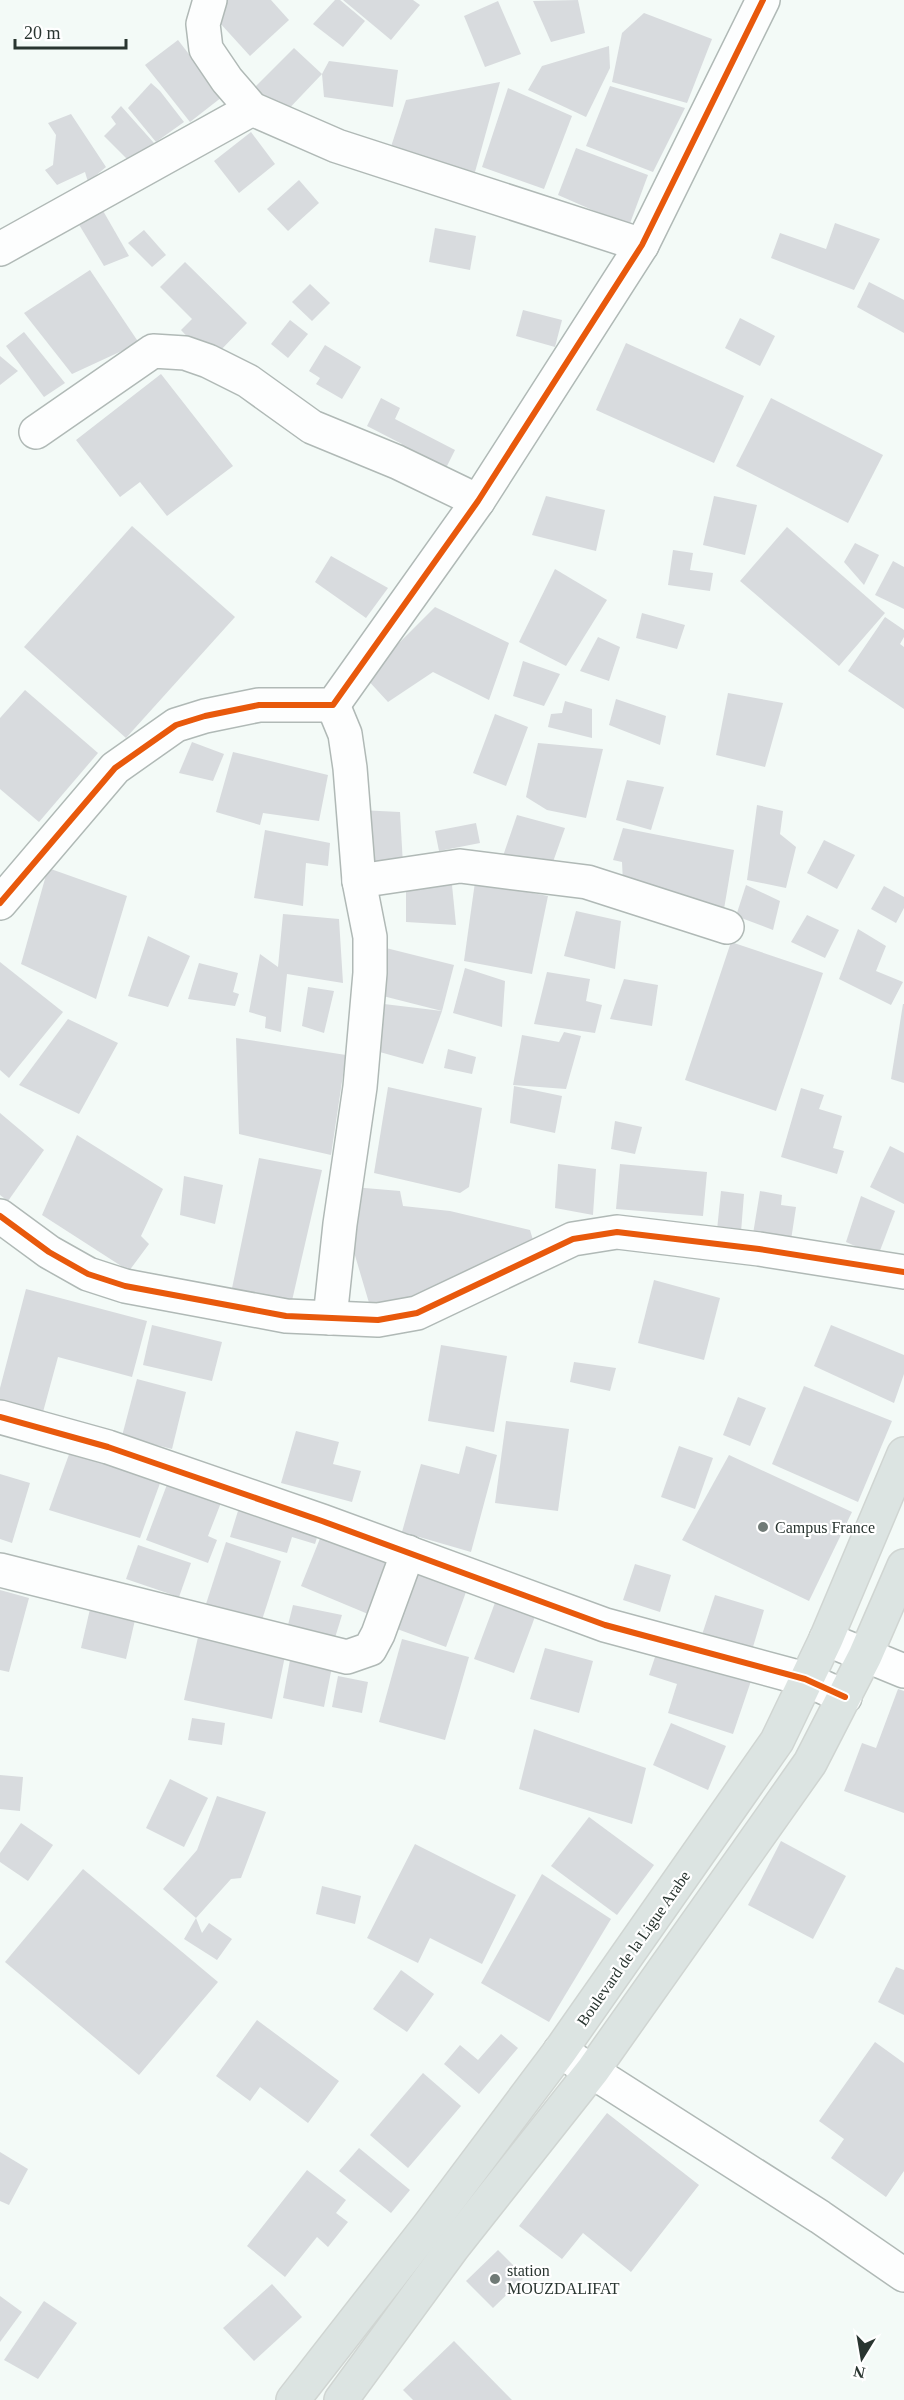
<svg xmlns="http://www.w3.org/2000/svg" width="904" height="2400" viewBox="0 0 904 2400" font-family="Georgia,serif">
	<rect width="100%" height="100%" fill="#f3faf7"/>
	<g fill="#d8dbde">
		<polygon points="221,0 271,0 289,20 250,56 209,11"/>
		<polygon points="335,0 340,0 365,21 343,47 313,24"/>
		<polygon points="343,0 413,0 420,5 391,40"/>
		<polygon points="578,0 585,33 551,42 533,1"/>
		<polygon points="498,1 521,54 485,67 464,16"/>
		<polygon points="644,13 712,39 687,103 612,82 622,33"/>
		<polygon points="178,40 222,97 190,122 145,65"/>
		<polygon points="609,46 610,68 586,117 528,90 542,66"/>
		<polygon points="294,48 322,74 282,116 253,89"/>
		<polygon points="329,61 398,70 393,107 324,97 322,74"/>
		<polygon points="500,82 475,172 389,153 406,100"/>
		<polygon points="151,83 160,91 184,122 156,142 128,108"/>
		<polygon points="610,86 685,108 653,172 586,146"/>
		<polygon points="508,88 572,116 544,189 482,167"/>
		<polygon points="121,106 154,143 129,161 104,136 116,124 111,117"/>
		<polygon points="71,114 106,167 88,182 85,172 57,185 45,170 53,165 56,135 48,123"/>
		<polygon points="251,132 275,164 239,193 214,161"/>
		<polygon points="576,148 648,175 629,226 558,195"/>
		<polygon points="299,180 319,203 288,231 267,209"/>
		<polygon points="98,202 129,256 104,266 75,218"/>
		<polygon points="835,223 880,239 854,290 771,258 780,233 826,249"/>
		<polygon points="435,228 476,236 470,270 429,262"/>
		<polygon points="144,230 166,255 152,267 128,243"/>
		<polygon points="185,262 247,323 217,354 204,342 198,348 181,330 192,319 160,287"/>
		<polygon points="90,270 139,343 72,374 24,313"/>
		<polygon points="869,282 904,300 904,333 857,307"/>
		<polygon points="310,284 330,303 312,321 292,302"/>
		<polygon points="523,310 562,320 555,347 516,336"/>
		<polygon points="740,318 775,336 760,366 725,348"/>
		<polygon points="290,320 308,334 288,358 271,344"/>
		<polygon points="24,332 65,383 44,397 6,346"/>
		<polygon points="626,343 744,396 714,463 596,410"/>
		<polygon points="325,345 361,367 342,399 316,384 320,378 309,371"/>
		<polygon points="0,356 18,371 0,385"/>
		<polygon points="161,374 233,466 167,516 140,482 120,497 76,440"/>
		<polygon points="381,398 400,408 395,419 455,450 441,478 396,455 402,444 367,426"/>
		<polygon points="771,398 883,455 848,523 736,466"/>
		<polygon points="546,496 605,510 596,551 532,535"/>
		<polygon points="714,496 757,505 745,555 703,545"/>
		<polygon points="132,526 235,617 126,738 24,647"/>
		<polygon points="787,527 885,613 839,666 740,581"/>
		<polygon points="855,543 879,555 864,585 844,562"/>
		<polygon points="673,550 693,553 690,570 713,573 710,591 668,585"/>
		<polygon points="331,556 388,588 366,618 315,582"/>
		<polygon points="893,561 904,567 904,609 875,595"/>
		<polygon points="555,569 607,600 566,666 519,642"/>
		<polygon points="435,607 509,643 489,700 433,672 388,702 365,677"/>
		<polygon points="642,613 685,625 677,649 636,638"/>
		<polygon points="885,617 904,630 904,637 900,644 904,647 904,709 848,671"/>
		<polygon points="598,637 620,647 609,681 580,671"/>
		<polygon points="523,661 560,674 544,706 513,696"/>
		<polygon points="25,690 98,753 39,822 0,789 0,718"/>
		<polygon points="728,693 783,703 765,767 716,755"/>
		<polygon points="616,699 666,716 660,745 609,725"/>
		<polygon points="565,701 592,709 592,738 548,727 551,714 562,713"/>
		<polygon points="495,714 528,727 506,786 473,773"/>
		<polygon points="192,742 224,754 213,781 179,773"/>
		<polygon points="538,743 603,749 586,818 547,810 526,797"/>
		<polygon points="233,752 328,775 319,821 263,813 260,825 216,812"/>
		<polygon points="627,780 664,787 651,830 616,820"/>
		<polygon points="757,805 783,811 780,834 796,847 786,888 747,880"/>
		<polygon points="359,810 400,812 403,865 362,861"/>
		<polygon points="517,815 565,828 548,876 502,859"/>
		<polygon points="476,823 480,843 439,851 435,831"/>
		<polygon points="623,828 734,850 724,909 623,883 622,862 613,860"/>
		<polygon points="265,830 330,843 328,866 306,863 303,906 254,898"/>
		<polygon points="824,840 855,855 837,889 807,873"/>
		<polygon points="48,868 127,896 96,999 21,964"/>
		<polygon points="475,882 548,896 532,974 464,961"/>
		<polygon points="406,883 452,885 456,925 406,922"/>
		<polygon points="746,885 780,901 773,930 736,916"/>
		<polygon points="884,886 904,897 904,908 896,923 871,909"/>
		<polygon points="576,911 621,921 615,969 564,956"/>
		<polygon points="283,914 339,919 343,983 287,974 281,1032 265,1028 266,1017 249,1012 260,954 278,967"/>
		<polygon points="807,915 839,930 825,958 791,942"/>
		<polygon points="858,929 886,946 876,971 903,982 891,1005 839,979"/>
		<polygon points="148,936 190,956 168,1007 128,996"/>
		<polygon points="731,942 823,973 776,1111 685,1080"/>
		<polygon points="382,947 454,965 442,1011 371,993"/>
		<polygon points="0,962 63,1012 9,1078 0,1070"/>
		<polygon points="199,963 238,973 233,992 239,994 235,1006 188,999"/>
		<polygon points="465,968 505,981 502,1027 453,1013"/>
		<polygon points="547,972 590,979 586,1001 602,1005 595,1033 534,1024"/>
		<polygon points="624,979 658,985 652,1026 610,1019"/>
		<polygon points="308,987 334,991 324,1033 302,1026"/>
		<polygon points="384,1004 442,1011 423,1064 376,1051"/>
		<polygon points="903,1004 904,1004 904,1083 891,1079"/>
		<polygon points="68,1019 118,1043 79,1114 19,1085"/>
		<polygon points="564,1032 581,1036 566,1089 513,1085 522,1035 559,1042"/>
		<polygon points="236,1038 346,1055 331,1155 239,1134"/>
		<polygon points="448,1049 476,1057 472,1074 444,1068"/>
		<polygon points="514,1086 562,1096 555,1133 510,1123"/>
		<polygon points="388,1087 482,1108 469,1187 460,1193 374,1173"/>
		<polygon points="801,1088 824,1095 819,1109 842,1116 833,1148 844,1151 837,1174 781,1157"/>
		<polygon points="0,1113 44,1150 8,1201 0,1195"/>
		<polygon points="615,1121 642,1127 635,1154 611,1149"/>
		<polygon points="77,1135 163,1189 141,1236 149,1244 129,1271 42,1215"/>
		<polygon points="890,1146 904,1153 904,1204 870,1187"/>
		<polygon points="259,1158 322,1170 291,1305 230,1298"/>
		<polygon points="558,1164 596,1169 593,1215 555,1208"/>
		<polygon points="620,1164 707,1172 703,1216 616,1209"/>
		<polygon points="184,1176 223,1185 215,1224 180,1215"/>
		<polygon points="353,1187 400,1191 403,1206 450,1211 530,1230 536,1250 372,1313 346,1225"/>
		<polygon points="721,1191 744,1194 741,1232 717,1230"/>
		<polygon points="760,1191 782,1195 781,1205 796,1207 791,1240 753,1234"/>
		<polygon points="861,1196 895,1211 878,1256 846,1242"/>
		<polygon points="654,1280 720,1298 704,1360 638,1343"/>
		<polygon points="26,1289 147,1321 132,1377 58,1357 43,1412 0,1400 0,1388"/>
		<polygon points="152,1325 222,1342 212,1381 143,1365"/>
		<polygon points="831,1325 904,1355 904,1374 894,1403 814,1366"/>
		<polygon points="441,1345 507,1356 494,1432 428,1421"/>
		<polygon points="574,1362 616,1368 610,1391 570,1382"/>
		<polygon points="137,1379 186,1392 172,1449 122,1436"/>
		<polygon points="804,1386 892,1421 858,1502 772,1464"/>
		<polygon points="738,1397 766,1408 750,1446 723,1435"/>
		<polygon points="506,1421 569,1429 558,1511 495,1503"/>
		<polygon points="296,1431 339,1442 333,1464 361,1471 352,1502 281,1483"/>
		<polygon points="72,1446 163,1475 140,1538 49,1510"/>
		<polygon points="466,1446 497,1455 471,1552 402,1532 421,1464 459,1474"/>
		<polygon points="679,1446 713,1458 695,1509 661,1497"/>
		<polygon points="729,1455 852,1512 809,1601 682,1540"/>
		<polygon points="0,1474 30,1483 12,1543 0,1539"/>
		<polygon points="171,1474 224,1495 208,1536 217,1540 208,1563 146,1540"/>
		<polygon points="241,1501 321,1525 315,1544 292,1537 287,1553 230,1537"/>
		<polygon points="325,1526 393,1553 368,1614 301,1586"/>
		<polygon points="226,1542 281,1561 261,1623 206,1604"/>
		<polygon points="138,1545 191,1563 179,1597 126,1579"/>
		<polygon points="414,1560 470,1581 446,1647 389,1626"/>
		<polygon points="635,1564 671,1575 660,1612 623,1600"/>
		<polygon points="0,1590 29,1598 9,1672 0,1670"/>
		<polygon points="499,1592 539,1606 514,1673 474,1659"/>
		<polygon points="715,1595 764,1610 750,1657 700,1641"/>
		<polygon points="293,1605 342,1615 334,1641 287,1629"/>
		<polygon points="90,1609 135,1620 126,1659 81,1648"/>
		<polygon points="198,1637 285,1656 272,1719 184,1700"/>
		<polygon points="402,1639 469,1657 445,1740 379,1722"/>
		<polygon points="545,1648 593,1661 579,1713 530,1699"/>
		<polygon points="658,1648 752,1678 733,1734 668,1713 677,1684 649,1675"/>
		<polygon points="290,1660 332,1667 324,1707 283,1698"/>
		<polygon points="338,1676 368,1682 362,1713 332,1707"/>
		<polygon points="898,1689 904,1691 904,1813 844,1791 862,1743 876,1748"/>
		<polygon points="192,1718 225,1723 222,1745 188,1740"/>
		<polygon points="671,1723 726,1746 708,1790 653,1765"/>
		<polygon points="534,1729 646,1768 632,1824 519,1789"/>
		<polygon points="0,1775 23,1777 20,1811 0,1809"/>
		<polygon points="170,1779 208,1798 184,1847 146,1828"/>
		<polygon points="217,1796 266,1812 241,1878 231,1879 196,1918 202,1933 209,1923 232,1939 217,1960 184,1939 196,1918 163,1889 197,1850"/>
		<polygon points="589,1817 654,1865 617,1915 551,1866"/>
		<polygon points="21,1823 53,1845 28,1881 0,1862 0,1853"/>
		<polygon points="781,1841 846,1876 813,1939 748,1905"/>
		<polygon points="415,1844 516,1895 482,1964 430,1938 418,1963 367,1938"/>
		<polygon points="83,1869 218,1982 139,2075 5,1962"/>
		<polygon points="542,1874 611,1919 549,2022 481,1983"/>
		<polygon points="322,1886 361,1896 355,1924 316,1914"/>
		<polygon points="896,1967 904,1970 904,2015 878,2002"/>
		<polygon points="401,1970 434,1994 407,2032 373,2009"/>
		<polygon points="257,2020 339,2081 308,2123 260,2087 250,2101 216,2076"/>
		<polygon points="501,2034 518,2048 479,2094 444,2064 460,2045 478,2060"/>
		<polygon points="875,2042 904,2063 904,2171 886,2197 831,2158 844,2139 819,2121"/>
		<polygon points="423,2073 461,2106 408,2168 370,2135"/>
		<polygon points="607,2113 699,2185 631,2272 583,2233 562,2259 519,2226"/>
		<polygon points="359,2148 410,2190 391,2213 339,2171"/>
		<polygon points="0,2152 28,2169 9,2205 0,2201"/>
		<polygon points="307,2170 346,2200 336,2213 348,2222 328,2247 317,2237 285,2277 247,2246"/>
		<polygon points="498,2250 525,2277 493,2308 466,2281"/>
		<polygon points="272,2284 302,2317 254,2361 223,2328"/>
		<polygon points="0,2296 22,2312 0,2342"/>
		<polygon points="44,2301 77,2323 38,2379 4,2360"/>
		<polygon points="454,2341 512,2400 413,2400 403,2390"/>
	</g>
	<g fill="none" stroke-linecap="round" stroke-linejoin="round">
		<g stroke="#b0b9b6" stroke-width="36">
			<g id="minor">
				<polyline points="210,0 203,24 206,49 227,80 252,109 337,146 642,245"/>
				<polyline points="0,249 252,109"/>
				<polyline points="36,432 153,351 185,353 208,361 248,381 312,427 397,462 478,501"/>
				<polyline points="359,881 460,866 587,882 727,927"/>
				<polyline points="0,903 115,768 176,725 205,716 259,705 333,705 478,501 642,245 763,0"/>
				<polyline points="0,1216 49,1252 88,1274 125,1286 286,1316 378,1320 417,1313 573,1239 617,1232 759,1249 904,1272"/>
				<polyline points="330,1318 340,1224 360,1087 370,973 370,937 359,881 350,768 345,734 333,705"/>
				<polyline points="0,1417 108,1447 322,1521 605,1625 805,1679 845,1697"/>
				<polyline points="0,1570 347,1657 370,1649 378,1634 408,1552"/>
				<polyline points="826,1639 904,1671"/>
				<polyline points="560,2051 820,2217 904,2275"/>
			</g>
		</g>
		<g stroke="#d0d5d2" stroke-width="36">
			<g id="major">
				<polyline points="293,2400 428,2227 560,2051 777,1741 826,1639 904,1454"/>
				<polyline points="341,2400 453,2247 593,2070 810,1763 865,1656 904,1566"/>
			</g>
		</g>
		<use href="#minor" stroke="#fdfefe" stroke-width="33"/>
		<use href="#major" stroke="#dce4e2" stroke-width="33"/>
		<g stroke="#fff" stroke-width="10">
			<g id="cycleway">
				<polyline points="0,903 115,768 176,725 205,716 259,705 333,705 478,501 642,245 763,0"/>
				<polyline points="0,1216 49,1252 88,1274 125,1286 286,1316 378,1320 417,1313 573,1239 617,1232 759,1249 904,1272"/>
				<polyline points="0,1417 108,1447 322,1521 605,1625 805,1679 845,1697"/>
			</g>
		</g>
		<use href="#cycleway" stroke="#e8590c" stroke-width="6"/>
	</g>
	<g fill="#707a76" stroke="#fff" stroke-width="2">
		<circle cx="763" cy="1527" r="6"/>
		<circle cx="495" cy="2279" r="6"/>
	</g>
	<g text-anchor="middle" stroke-width="4.5" stroke-linejoin="round" paint-order="stroke">
		<g font-size="16" fill="#293530" stroke="#fff" text-anchor="start">
			<text x="775" y="1533">Campus France</text>
			<text x="507" y="2276">station<tspan x="507" dy="18">MOUZDALIFAT</tspan></text>
		</g>
		<g font-size="16" fill="#293530" stroke="#fff">
			<text transform="translate(633 1948) rotate(-55)" y="6">Boulevard de la Ligue Arabe</text>
		</g>
	</g>
	<g transform="translate(862 2358) rotate(191)" stroke="#ffffff" stroke-width="4.5" paint-order="stroke">
	<path d="M0-4.5L10 22L0 15L-10 22Z" fill="#293530"/>
	<text y="-9" font-size="16" font-weight="bold" text-anchor="middle" fill="#293530">N</text>
	</g>
	<path d="M15 39v9h111v-9" fill="none" stroke="#293530" stroke-width="3"/>
	<text x="24" y="39" font-size="18" fill="#293530" stroke="#ffffff" stroke-width="4.5" paint-order="stroke">20 m</text>
</svg>
